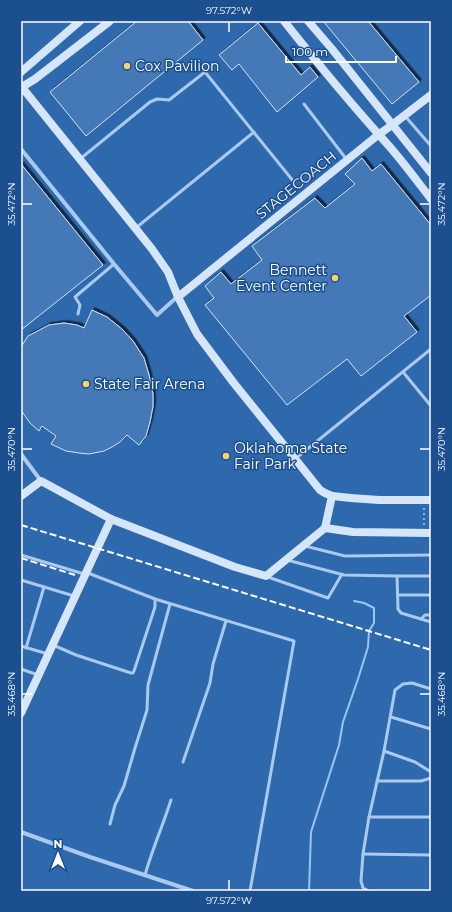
<svg xmlns="http://www.w3.org/2000/svg" width="452" height="912" viewBox="0 0 452 912" font-family="Montserrat,sans-serif">
	<defs>
		<filter id="shadow"><feDropShadow dx="2.5" dy="-2.5" stdDeviation="0" flood-color="#0009"/></filter>
	</defs>
	<rect width="100%" height="100%" fill="#1b4f8f"/>
	<rect fill="#2e69ad" x="21" y="21" width="410" height="870"/>
	<g fill="none" stroke-linecap="round" stroke-linejoin="round">
		<polyline stroke="#9cc4f0" stroke-width="2" points="309,891 311,832 339,745 343,722 358,679 368,647 369,631 374,623 374,608 364,603 354,601"/>
	</g>
	<g fill="#4478b7" stroke="#cfe3fa" filter="url(#shadow)">
		<polygon points="137,21 188,21 203,40 86,136 50,92"/>
		<polygon points="323,21 368,21 419,82 392,104"/>
		<polygon points="258,23 301,75 310,67 318,77 277,112 239,64 232,70 219,55"/>
		<polygon points="362,158 372,171 381,164 431,225 431,295 404,316 417,332 361,376 347,359 287,405 205,305 214,298 205,286 221,272 231,284 262,260 252,246 315,198 325,208 355,184 345,174"/>
		<polygon points="21,164 103,265 21,330"/>
		<polygon points="92,310 107,317 122,329 133,341 144,358 149,375 153,394 153,406 150,422 146,436 139,445 127,435 120,442 112,447 104,451 89,454 79,453 66,451 51,444 56,436 42,426 39,431 30,423 21,410 21,347 28,336 49,325 64,323 77,325 84,328"/>
	</g>
	<g fill="none" stroke-linecap="round" stroke-linejoin="round">
		<polyline stroke="#a9c9ee" stroke-width="1.5" stroke-dasharray="2 3" stroke-linecap="butt" points="424,508 424,526"/>
		<g stroke="#a9c9ee" stroke-width="3">
			<polyline points="304,104 347,160"/>
			<polyline points="405,116 431,146"/>
			<polyline points="80,159 150,102 157,99 169,100 205,72 294,182"/>
			<polyline points="137,227 254,132"/>
			<polyline points="78,314 80,305 75,297 114,264"/>
			<polyline points="403,372 431,406"/>
			<polyline points="295,459 431,349"/>
			<polyline points="305,546 345,556 431,555"/>
			<polyline points="21,555 84,574"/>
			<polyline points="287,560 344,575 397,576 398,609 401,613 431,622"/>
			<polyline points="397,576 431,576"/>
			<polyline points="268,577 328,598 342,574"/>
			<polyline points="21,580 74,596"/>
			<polyline points="398,595 431,595"/>
			<polyline points="155,599 294,641 250,891"/>
			<polyline points="421,619 425,615 431,615"/>
			<polyline points="53,645 76,655 131,673 133,673 134,671 155,607 155,599 88,573"/>
			<polyline points="21,646 48,654"/>
			<polyline points="26,648 44,587"/>
			<polyline points="21,669 38,675"/>
			<polyline points="391,717 431,729"/>
			<polyline points="384,751 415,762 431,772"/>
			<polyline points="183,762 210,683 213,664 226,621"/>
			<polyline points="377,781 421,781 431,778"/>
			<polyline points="369,817 431,817"/>
			<polyline points="110,824 115,805 124,786 135,748 147,710 148,685 170,604"/>
			<polyline points="363,854 431,855"/>
			<path d="M 145,875 C 152,850 163,825 171,800"/>
			<polyline points="369,891 363,888 361,881 363,854 369,817 384,751 395,690 403,684 412,683 431,689"/>
		</g>
		<g stroke="#a9c9ee" stroke-width="4">
			<polyline points="21,149 114,264 157,315 177,297"/>
			<polyline points="21,454 41,481"/>
			<polyline points="21,832 90,857 193,891"/>
		</g>
		<g stroke="#d6e6fa" stroke-width="8">
			<path d="M 284,21 C 318,64 352,105 389,146 C 404,163 417,181 431,199"/>
			<polyline points="308,21 332,49 431,173"/>
			<polyline points="21,72 80,21"/>
			<polyline points="21,86 152,249 168,272 178,297 197,334 233,382 304,470 320,490 325,493 332,496 351,498 379,500 431,500"/>
			<polyline points="22,87 35,79 110,21"/>
			<polyline points="178,297 378,135 392,125 431,95"/>
			<polyline points="21,496 41,481 111,519 235,567 266,576 325,528 332,496"/>
			<polyline points="325,528 353,532 431,533"/>
			<polyline points="21,713 111,519"/>
		</g>
		<g stroke="#fff" stroke-width="2" stroke-dasharray="7 3" stroke-linecap="butt">
			<polyline points="21,525 431,650"/>
			<polyline points="21,558 75,575"/>
		</g>
	</g>
	<path fill="none" stroke="#fff" stroke-width="1.5" d="M 229,22 L 229,32M 22,204 L 32,204M 420,204 L 430,204M 22,449 L 32,449M 420,449 L 430,449M 22,694 L 32,694M 420,694 L 430,694M 229,880 L 229,890"/>
	<g fill="#ffd166" stroke="#1b4f8f" stroke-width="1.5">
		<circle cx="127" cy="66" r="4"/>
		<circle cx="335" cy="278" r="4"/>
		<circle cx="86" cy="384" r="4"/>
		<circle cx="226" cy="456" r="4"/>
	</g>
	<g text-anchor="middle" stroke-width="3" stroke-linejoin="round" paint-order="stroke">
		<g font-size="14" fill="#fff" stroke="#1b4f8f" text-anchor="start">
			<text x="135" y="71">Cox Pavilion</text>
			<text x="327" y="275" text-anchor="end">Bennett<tspan x="327" dy="16">Event Center</tspan></text>
			<text x="94" y="389">State Fair Arena</text>
			<text x="234" y="453">Oklahoma State<tspan x="234" dy="16">Fair Park</tspan></text>
		</g>
		<g font-size="14" fill="#fff" stroke="#1b4f8f">
			<text transform="translate(296 185) rotate(-39)" y="5">STAGECOACH</text>
		</g>
	</g>
	<rect width="452" height="912" fill="none" stroke="#1b4f8f" stroke-width="44"/>
	<g transform="translate(58 854)" stroke="#1b4f8f" stroke-width="3" paint-order="stroke">
	<path d="M0-3L7 15L0 10L-7 15Z" fill="#ffffff"/>
	<text y="-6" font-size="11" font-weight="bold" text-anchor="middle" fill="#ffffff">N</text>
	</g>
	<path d="M286 56v6h110v-6" fill="none" stroke="#ffffff" stroke-width="2"/>
	<text x="292" y="56" font-size="12" fill="#ffffff" stroke="#1b4f8f" stroke-width="3" paint-order="stroke">100 m</text>
	<rect x="22" y="22" width="408" height="868" fill="none" stroke="#fff" stroke-width="1.5"/>
	<g font-size="10" text-anchor="middle" fill="#fff">
		<text x="229" y="14">97.572°W</text>
		<text transform="translate(11 204) rotate(-90)" y="4">35.472°N</text>
		<text transform="translate(441 204) rotate(-90)" y="4">35.472°N</text>
		<text transform="translate(11 449) rotate(-90)" y="4">35.470°N</text>
		<text transform="translate(441 449) rotate(-90)" y="4">35.470°N</text>
		<text transform="translate(11 694) rotate(-90)" y="4">35.468°N</text>
		<text transform="translate(441 694) rotate(-90)" y="4">35.468°N</text>
		<text x="229" y="904">97.572°W</text>
	</g>
</svg>
